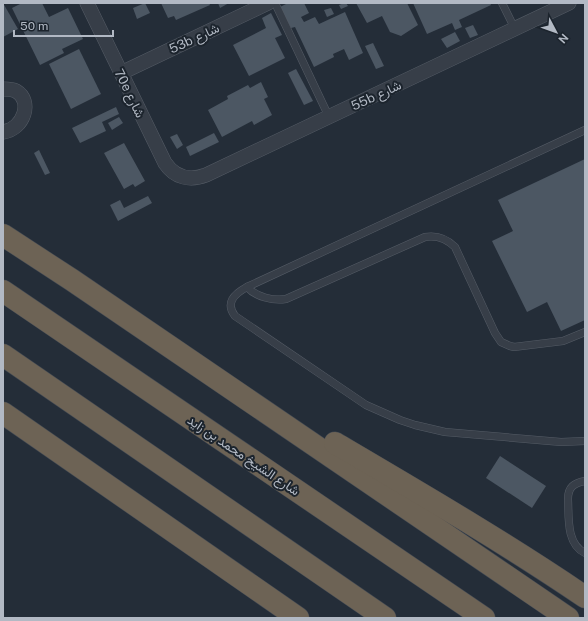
<svg xmlns="http://www.w3.org/2000/svg" width="588" height="621" viewBox="0 0 588 621" font-family="'Public Sans',Vazirmatn,sans-serif">
	<rect width="100%" height="100%" fill="#242d38"/>
	<g fill="#4c5763">
		<polygon points="3,3 18,29 3,37"/>
		<polygon points="22,3 42,3 49,17 68,8 83,39 62,49 64,53 40,65 12,8"/>
		<polygon points="145,3 150,13 137,19 133,8"/>
		<polygon points="161,3 209,3 210,5 176,20 174,16 168,18"/>
		<polygon points="218,3 229,3 220,8"/>
		<polygon points="288,3 304,3 309,13 301,17 304,22 315,17 319,24 345,12 363,53 349,60 344,49 333,54 334,57 314,67 295,27 291,28 280,7"/>
		<polygon points="344,3 346,3 348,6 341,9 339,5"/>
		<polygon points="356,3 407,3 418,25 401,36 390,32 382,16 367,23"/>
		<polygon points="413,3 490,3 491,5 459,20 462,27 455,30 452,23 427,34"/>
		<polygon points="331,8 334,14 327,17 324,10"/>
		<polygon points="271,13 282,35 275,38 285,58 249,76 233,45 266,28 262,18"/>
		<polygon points="473,25 478,35 470,38 465,28"/>
		<polygon points="455,32 460,41 447,48 441,39"/>
		<polygon points="373,43 384,66 376,69 365,46"/>
		<polygon points="79,49 101,94 71,109 49,64"/>
		<polygon points="296,69 313,101 304,105 288,73"/>
		<polygon points="261,82 268,97 264,99 272,115 254,125 252,121 222,137 208,110 228,99 227,96 248,85 250,88"/>
		<polygon points="116,107 119,114 102,122 106,131 80,143 72,128"/>
		<polygon points="119,117 123,123 112,130 108,123"/>
		<polygon points="214,133 219,142 190,156 186,147"/>
		<polygon points="177,134 183,145 177,149 170,137"/>
		<polygon points="124,143 145,181 135,187 133,184 124,189 104,153"/>
		<polygon points="39,150 50,173 45,175 34,153"/>
		<polygon points="585,159 585,320 561,331 547,302 527,312 492,241 513,231 498,200"/>
		<polygon points="148,196 152,203 118,221 110,205 120,200 124,208"/>
		<polygon points="500,456 546,486 532,508 486,478"/>
	</g>
	<g fill="none" stroke-linecap="round" stroke-linejoin="round">
		<g stroke="#555c66" stroke-width="8">
			<g id="lane">
				<polyline points="275,3 329,117"/>
				<polyline points="502,3 515,29"/>
				<path d="M 585,130 L 247,287 C 234,294 225,303 235,316 L 366,405 L 400,420 L 415,425 L 445,432 L 561,442 L 585,441"/>
				<path d="M 247,287 C 256,297 273,301 286,299 L 425,237 C 437,235 446,238 455,247 L 495,333 L 501,342 L 510,346 L 514,347 L 563,341 L 585,332"/>
				<path d="M 585,481 C 574,483 568,487 568,499 C 569,517 566,544 585,553"/>
			</g>
		</g>
		<g stroke="#555c66" stroke-width="15">
			<g id="street">
				<path d="M 87,3 L 165,163 C 175,178 190,181 206,175 L 569,3"/>
				<polyline points="121,73 268,3"/>
				<path d="M 3,89 C 7,89 12,89 16,91 C 33,101 24,129 3,132"/>
			</g>
		</g>
		<g stroke="#424953" stroke-width="23">
			<g id="highway">
				<polyline points="3,235 72,280 568,618"/>
				<polyline points="3,291 484,618"/>
				<polyline points="3,355 385,618"/>
				<polyline points="3,413 298,618"/>
				<path d="M 335,443 C 420,493 504,542 585,597"/>
			</g>
		</g>
		<use href="#lane" stroke="#373e48" stroke-width="7"/>
		<use href="#street" stroke="#373e48" stroke-width="14"/>
		<use href="#highway" stroke="#6d6355" stroke-width="22"/>
	</g>
	<g text-anchor="middle" stroke-width="4" stroke-linejoin="round" paint-order="stroke">
		<g font-size="13" fill="#b2b9c4" stroke="#1c242d">
			<text transform="translate(194 38) rotate(-25)" y="5">53b شارع</text>
			<text transform="translate(130 93) rotate(64)" y="5">70e شارع</text>
			<text transform="translate(376 95) rotate(-25)" y="5">55b شارع</text>
			<text transform="translate(244 455) rotate(34)" y="5">شارع الشيخ محمد بن زايد</text>
		</g>
	</g>
	<rect width="588" height="621" fill="none" stroke="#b2b9c4" stroke-width="8"/>
	<g transform="translate(556 32) rotate(131)" stroke="#1c242d" stroke-width="3" paint-order="stroke">
	<path d="M0-3L7 15L0 10L-7 15Z" fill="#b2b9c4"/>
	<text y="-6" font-size="11" font-weight="bold" text-anchor="middle" fill="#b2b9c4">N</text>
	</g>
	<path d="M14 30v6h99v-6" fill="none" stroke="#b2b9c4" stroke-width="2"/>
	<text x="20" y="30" font-size="12" fill="#b2b9c4" stroke="#1c242d" stroke-width="3" paint-order="stroke">50 m</text>
</svg>
